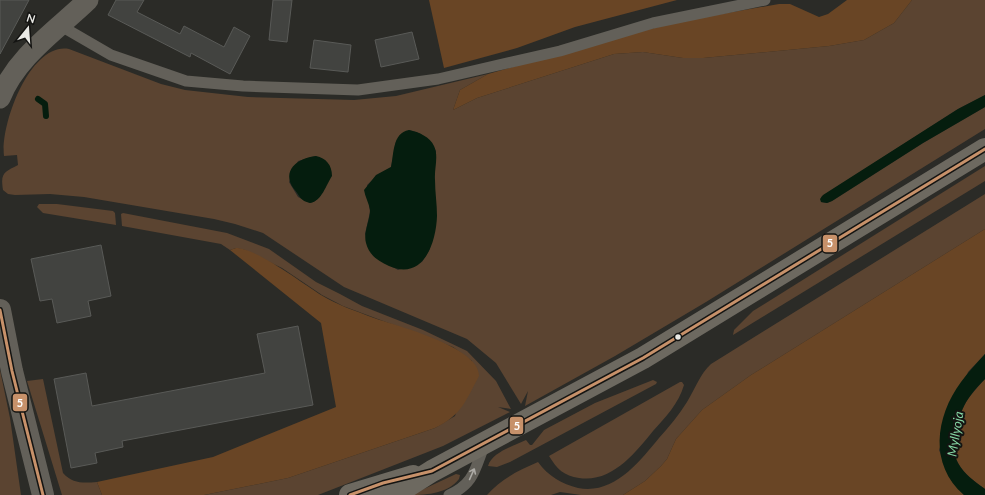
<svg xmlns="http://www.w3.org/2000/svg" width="985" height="495" viewBox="0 0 985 495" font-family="Lato,sans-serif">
	<rect width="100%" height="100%" fill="#2b2b27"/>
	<g fill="#5b4431" fill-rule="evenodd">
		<path d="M 912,0 L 985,0 L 985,95 L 958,109 L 821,197 L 821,202 L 827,203 L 832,201 L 923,143 L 985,107 L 985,129 L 706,302 L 615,356 L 525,406 L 528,391 L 521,404 L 496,363 L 467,339 L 344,287 L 263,233 L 235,224 L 214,219 L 84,197 L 50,194 L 15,195 L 8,194 L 3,190 C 0,172 5,172 18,165 L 17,155 L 4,156 C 0,125 30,42 69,49 L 161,84 L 185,90 L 248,97 L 354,100 L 396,96 L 488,74 L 460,90 L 453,110 L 477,98 L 614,54 L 643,52 L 683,58 L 703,58 L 829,46 L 864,40 L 894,23 ZM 409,130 C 422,133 430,139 436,151 L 430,249 L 422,262 L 398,270 L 373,256 L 365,234 L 370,212 L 367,185 L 379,174 L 391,167 L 396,141 ZM 316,156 L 330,178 C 322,187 323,200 310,203 L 298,197 L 289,182 L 298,161 Z"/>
		<polygon points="985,166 985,181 733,335 734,330 753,311"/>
		<path d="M 985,194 L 985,229 L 751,375 L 702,410 L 676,439 L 667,459 L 661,466 L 645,481 L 623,495 L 581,495 L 560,492 L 551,495 L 487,495 C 501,479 519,470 538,462 C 548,476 562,484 578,488 C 614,495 639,462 659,438 C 669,427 679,415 687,402 C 695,389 700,374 711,364 Z"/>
		<polygon points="39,204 57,204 113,211 115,213 116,225 43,213 37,207"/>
		<polygon points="123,213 227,233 269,249 316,282 340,294 362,306 423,330 467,351 496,381 511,409 498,407 510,412 443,446 318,495 204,495 288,478 435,428 455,416 472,361 453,347 343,306 322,295 282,268 245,250 236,248 230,250 221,244 122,226 121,214"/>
		<polygon points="0,370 10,418 21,495 0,495"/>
		<path d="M 43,379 L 63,473 C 73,484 83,483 97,482 L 102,495 L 62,495 L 27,381 Z"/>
		<path d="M 653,380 L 657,382 L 656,384 L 510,462 L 497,467 L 488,466 C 492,452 514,446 526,440 L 530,445 L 532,445 L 544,430 L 595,403 Z"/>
		<path d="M 680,382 L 682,382 L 684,385 C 679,403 665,418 653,431 C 635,453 612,483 579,478 C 564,476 557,469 549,456 Z"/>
		<path d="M 456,474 L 460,475 L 459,479 C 448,493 428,495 411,495 Z"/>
	</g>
	<g fill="#694525">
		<polygon points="429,0 677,0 575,27 517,48 444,68"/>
		<polygon points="847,0 912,0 894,23 864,40 829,46 703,58 683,58 643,52 614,54 477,98 453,110 460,90 488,74 621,36 687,20 779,4 790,4 819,17 828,14"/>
		<polygon points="985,229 985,354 968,372 939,450 951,480 964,495 623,495 645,481 661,466 667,459 676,439 702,410 751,375"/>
		<path d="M 236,248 C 256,248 302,283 321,295 C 337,305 356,311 374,318 C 397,326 480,347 479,376 C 466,400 462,415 435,428 L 288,478 L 204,495 L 102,495 L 97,482 L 213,457 L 336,407 L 321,323 L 230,250 Z"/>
		<path d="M 985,379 L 985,489 C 975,482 964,474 958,463 C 950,448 957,420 964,406 C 969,396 977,388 985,379 Z"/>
	</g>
	<g fill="#051d0e">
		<polygon points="985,95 985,107 923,143 832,201 827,203 821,202 820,199 823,195 958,109"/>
		<path d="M 409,130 C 419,132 430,137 434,146 C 439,156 434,169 435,180 C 435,192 437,204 437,216 C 436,244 423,281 389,266 C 378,261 369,255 366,243 C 363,232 370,221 370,210 C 369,203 365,197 364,190 L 376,175 L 391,167 C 394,155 392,133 409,130 Z"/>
		<path d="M 316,156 C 326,158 332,165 332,176 C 326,185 322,201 310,203 C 300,201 300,196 294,189 C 281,171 297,158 316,156 Z"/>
		<path d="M 985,354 L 985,379 C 977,387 969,396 964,406 C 957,420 950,448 958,463 C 964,474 975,482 985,489 L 985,495 L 964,495 C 929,465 935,417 961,382 C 968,372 977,363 985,354 Z"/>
	</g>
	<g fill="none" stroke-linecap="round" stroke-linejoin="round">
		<polyline stroke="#051d0e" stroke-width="6" points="38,99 45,104 46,116"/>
	</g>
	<g fill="#424340" stroke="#595a57">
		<polygon points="0,0 29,0 0,54"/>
		<polygon points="116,0 144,0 137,12 180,34 184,26 224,47 234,27 250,36 230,74 191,53 190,57 108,15"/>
		<polygon points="273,0 292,0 287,42 269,40"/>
		<polygon points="412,32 419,59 381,67 375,40"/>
		<polygon points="314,40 351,45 348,72 310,68"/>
		<polygon points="101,245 111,296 88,301 91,316 57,323 52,299 40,301 31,259"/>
		<polygon points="298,326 313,405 122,441 123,447 95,453 97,463 71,468 54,379 86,373 92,406 265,373 257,334"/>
	</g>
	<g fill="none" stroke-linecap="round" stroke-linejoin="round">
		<g stroke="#636059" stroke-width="11">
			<polyline points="61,26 111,55 186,81 243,86 358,90 438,79 560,51 653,23 765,0"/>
			<path d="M 449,495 C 474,484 475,469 484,446"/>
		</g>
		<path stroke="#636059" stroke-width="21" d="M 0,98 C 17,56 57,30 88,0"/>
		<polyline stroke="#636059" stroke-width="22" points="0,310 12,371 43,495"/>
		<g stroke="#6d6960" stroke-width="22">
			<polyline points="350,495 413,476"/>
			<polyline points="394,495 432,471 643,358 985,149"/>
		</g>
		<g stroke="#141412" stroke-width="6">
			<g id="bus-1">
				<polyline points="0,310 12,371 43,495"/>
				<polyline points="350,495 383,483 432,471 643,358 985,149"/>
			</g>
		</g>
		<use href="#bus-1" stroke="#c7916a" stroke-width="3"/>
	</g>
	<defs><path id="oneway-shaft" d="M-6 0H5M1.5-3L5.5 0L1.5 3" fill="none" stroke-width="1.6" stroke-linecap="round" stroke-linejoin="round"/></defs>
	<use stroke="#adaba6" href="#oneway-shaft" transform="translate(472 474) rotate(-66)"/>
	<circle fill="#e9e9e5" stroke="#141412" stroke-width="1.5" cx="678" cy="337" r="3.5"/>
	<g text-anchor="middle" stroke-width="4" stroke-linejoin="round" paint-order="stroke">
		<g font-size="13" font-style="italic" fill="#85d5a4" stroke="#141412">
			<text transform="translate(955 434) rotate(-81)" y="5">Myllyoja</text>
		</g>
	</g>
	<g stroke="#141412" stroke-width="1.5">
		<rect x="822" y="234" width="16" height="19" rx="4" fill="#c7916a"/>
		<rect x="12" y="393" width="16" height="19" rx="4" fill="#c7916a"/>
		<rect x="509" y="416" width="15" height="19" rx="4" fill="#c7916a"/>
	</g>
	<g font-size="11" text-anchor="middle" font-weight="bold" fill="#fff">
		<text x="830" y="247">5</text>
		<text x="20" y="407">5</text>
		<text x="517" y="430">5</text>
	</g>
	<g transform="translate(28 28) rotate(17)" stroke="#141412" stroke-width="3" paint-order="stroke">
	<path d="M0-3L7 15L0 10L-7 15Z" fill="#e9e9e5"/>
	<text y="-6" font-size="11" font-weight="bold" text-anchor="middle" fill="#e9e9e5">N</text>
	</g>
</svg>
